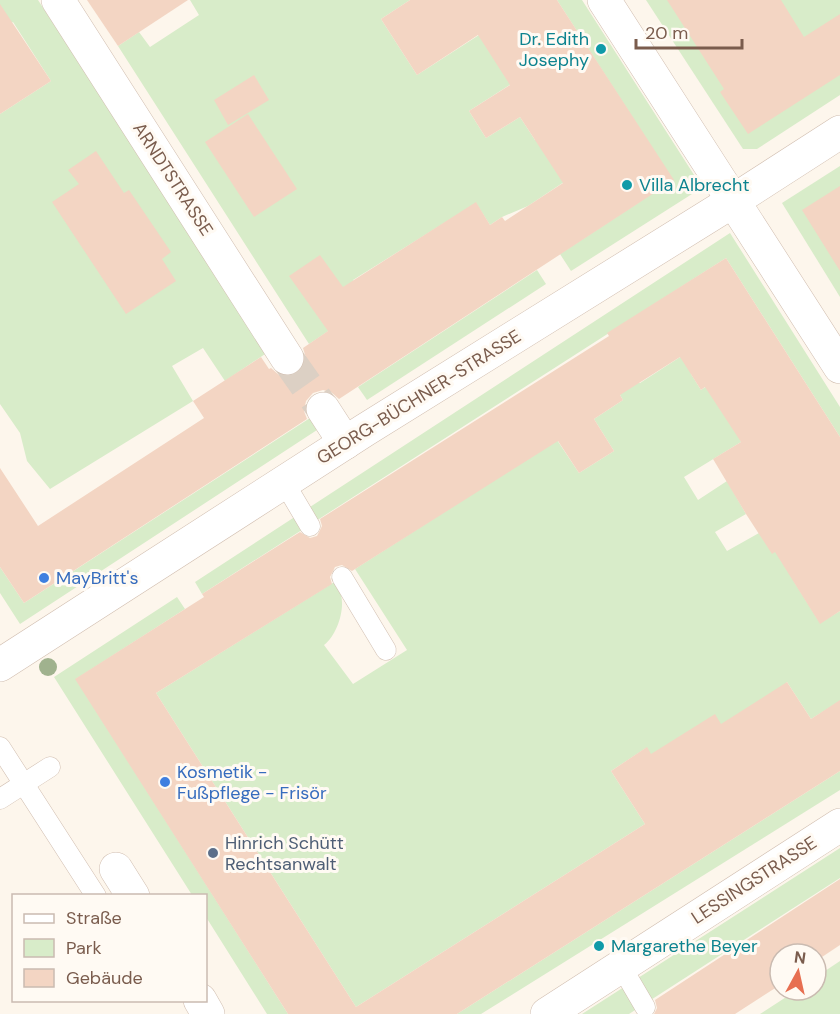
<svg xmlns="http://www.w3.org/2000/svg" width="840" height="1014" viewBox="0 0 840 1014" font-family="'DM Sans',sans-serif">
	<rect width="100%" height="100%" fill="#fdf6ec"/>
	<g fill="#d8ecc9">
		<polygon points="0,0 38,0 268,352 225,381 203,348 172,366 193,401 50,489 27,461 20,433 0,404 0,114 51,81 13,22 0,30"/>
		<polygon points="190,0 410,0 381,19 417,75 479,35 511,84 469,111 486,138 520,117 535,140 549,132 573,176 528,206 502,217 490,225 476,203 353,280 369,304 309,344 118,46 139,32 150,47 199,15"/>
		<polygon points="557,0 582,0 696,178 692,194 571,271 560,254 673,180"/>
		<polygon points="646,0 840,0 840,95 757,149 743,149"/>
		<polygon points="840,166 840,297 782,203"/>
		<polygon points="730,233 840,407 840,437 726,258 202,594 195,582"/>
		<polygon points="537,270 546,284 367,400 358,387"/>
		<path d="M 694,348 L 691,374 L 701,390 L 720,377 L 741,442 L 684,477 L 698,500 L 727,481 L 746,514 L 715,532 L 727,551 L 759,533 L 815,526 L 793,580 L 820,623 L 840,611 L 840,701 L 811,719 L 787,682 L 679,797 L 646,748 L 611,771 L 645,824 L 356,1007 L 156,693 L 336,581 C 337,586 340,591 341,595 C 345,610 337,635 324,645 L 353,684 L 407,650 L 355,569 L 557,440 L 579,473 L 614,451 L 594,419 L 623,400 L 610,378 L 640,383 Z"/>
		<polygon points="310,418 317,430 20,624 0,593 0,567 24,603"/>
		<polygon points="177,597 185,609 76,679 288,1014 267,1014 206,917 206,896 192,895 54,677"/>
		<polygon points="840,771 840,790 481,1014 457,1014"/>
		<polygon points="840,848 840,878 629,1014 582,1014"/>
		<polygon points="840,961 840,1014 760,1014 797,990 816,990 816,977"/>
	</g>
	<g fill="#f3d5c3">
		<polygon points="87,0 188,0 118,46"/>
		<polygon points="410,0 557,0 674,180 339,399 331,392 323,390 313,393 306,401 304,411 307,419 24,603 0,567 0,468 38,526 204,418 193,401 261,357 269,369 271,368 279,375 288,377 298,373 303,367 306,358 303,348 328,331 289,276 320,255 343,287 476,202 490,225 502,217 505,221 563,183 520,117 486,138 469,111 510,85 478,35 417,75 381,19"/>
		<polygon points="667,0 781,0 804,37 840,14 840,75 748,134 720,92 724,89"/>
		<polygon points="0,4 51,81 0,114"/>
		<polygon points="254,75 269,100 228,125 214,100"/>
		<polygon points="248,114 297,189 254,217 205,142"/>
		<polygon points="96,151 124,193 129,190 171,252 162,259 176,281 126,314 52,202 79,184 68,170"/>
		<polygon points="840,186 840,271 802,210"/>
		<polygon points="726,258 840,437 840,611 820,624 775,552 772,554 746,514 713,459 741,442 705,387 701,390 680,357 620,395 623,400 594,419 614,451 579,473 558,441 352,571 342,565 335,567 330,577 332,584 156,693 356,1007 645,824 611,771 647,747 651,754 715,714 721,724 787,682 811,719 840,700 840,771 457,1014 288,1014 75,679 204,597 202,594 300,532 310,538 317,536 322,526 320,519 609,336 607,333"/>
		<polygon points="840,879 840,945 816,961 816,954 780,954 780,985 735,1014 654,1014 657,1008 655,1000"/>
	</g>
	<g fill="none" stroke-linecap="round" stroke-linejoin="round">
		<polyline stroke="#dcd0c4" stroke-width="33" stroke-dasharray="33 16" stroke-linecap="butt" points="287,358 323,409"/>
		<g stroke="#d1beb0" stroke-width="21">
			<g id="service">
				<polyline points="284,482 310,526"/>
				<polyline points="342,577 386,650"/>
				<polyline points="0,747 96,896"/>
				<polyline points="0,799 50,767"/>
				<polyline points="621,966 645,1007"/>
			</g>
		</g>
		<g stroke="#d1beb0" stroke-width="34">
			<g id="minor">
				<polyline points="58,0 287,358"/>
				<polyline points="604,0 840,367"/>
				<polyline points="323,409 345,443"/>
				<polyline points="0,665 365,430 733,201 840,132"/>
				<polyline points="547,1014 840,825"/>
			</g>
		</g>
		<g stroke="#d1beb0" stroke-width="34">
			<g id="tertiary">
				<polyline points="116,869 133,896"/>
				<polyline points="200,1000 208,1014"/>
			</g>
		</g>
		<use href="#service" stroke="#fff" stroke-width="20"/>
		<use href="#minor" stroke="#fff" stroke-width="33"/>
		<use href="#tertiary" stroke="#fff" stroke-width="33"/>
	</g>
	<circle fill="#a0b28e" cx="48" cy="667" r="9"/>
	<g fill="#0f9aa8" stroke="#fffaf3" stroke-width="2">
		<circle cx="601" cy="49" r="6"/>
		<circle cx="627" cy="185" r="6"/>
		<circle cx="599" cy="946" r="6"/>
	</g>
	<g fill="#3f7fe0" stroke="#fffaf3" stroke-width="2">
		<circle cx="44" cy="578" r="6"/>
		<circle cx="165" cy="782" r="6"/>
	</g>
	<circle fill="#5c6f8a" stroke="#fffaf3" stroke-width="2" cx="213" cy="853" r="6"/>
	<g text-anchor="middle" stroke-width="6" stroke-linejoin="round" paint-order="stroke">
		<g font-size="18" fill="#0d838f" stroke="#fffaf3" text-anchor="start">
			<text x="589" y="45" text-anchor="end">Dr. Edith<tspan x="589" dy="21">Josephy</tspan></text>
			<text x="639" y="191">Villa Albrecht</text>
			<text x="611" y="952">Margarethe Beyer</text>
		</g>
		<g font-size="18" fill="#7a5c4d" stroke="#fffaf3">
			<text transform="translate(173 179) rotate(57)" y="6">ARNDTSTRASSE</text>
			<text transform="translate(419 397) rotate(-32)" y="6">GEORG-BÜCHNER-STRASSE</text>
			<text transform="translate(754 880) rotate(-33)" y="6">LESSINGSTRASSE</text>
		</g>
		<g font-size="18" fill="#366cbe" stroke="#fffaf3" text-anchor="start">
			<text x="56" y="584">MayBritt's</text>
			<text x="177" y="778">Kosmetik -<tspan x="177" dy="21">Fußpflege - Frisör</tspan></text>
		</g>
		<g font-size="18" fill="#4e5e75" stroke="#fffaf3" text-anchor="start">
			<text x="225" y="849">Hinrich Schütt<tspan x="225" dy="21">Rechtsanwalt</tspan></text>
		</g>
	</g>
	<rect x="12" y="894" width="195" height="108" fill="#fffaf3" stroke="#cabbb1" stroke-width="1.5"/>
	<rect x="24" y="914" width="30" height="9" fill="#ffffff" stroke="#cabbb1" stroke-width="1.5"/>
	<text x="66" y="924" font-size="18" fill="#7a5c4d">Straße</text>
	<rect x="24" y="939" width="30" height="18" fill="#d8ecc9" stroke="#cabbb1" stroke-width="1.5"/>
	<text x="66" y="954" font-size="18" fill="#7a5c4d">Park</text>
	<rect x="24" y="969" width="30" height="18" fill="#f3d5c3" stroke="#cabbb1" stroke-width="1.5"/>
	<text x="66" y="984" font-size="18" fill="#7a5c4d">Gebäude</text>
	<g transform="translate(798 972) rotate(8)"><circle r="28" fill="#fffaf3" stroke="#cabbb1" stroke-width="1.5"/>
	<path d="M0-4.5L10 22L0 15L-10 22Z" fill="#e76f51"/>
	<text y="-9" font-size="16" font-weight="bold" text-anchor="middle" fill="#7a5c4d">N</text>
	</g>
	<path d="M636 39v9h106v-9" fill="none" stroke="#7a5c4d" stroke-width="3"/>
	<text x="645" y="39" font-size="18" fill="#7a5c4d" stroke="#fffaf3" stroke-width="4.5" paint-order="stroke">20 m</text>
</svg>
